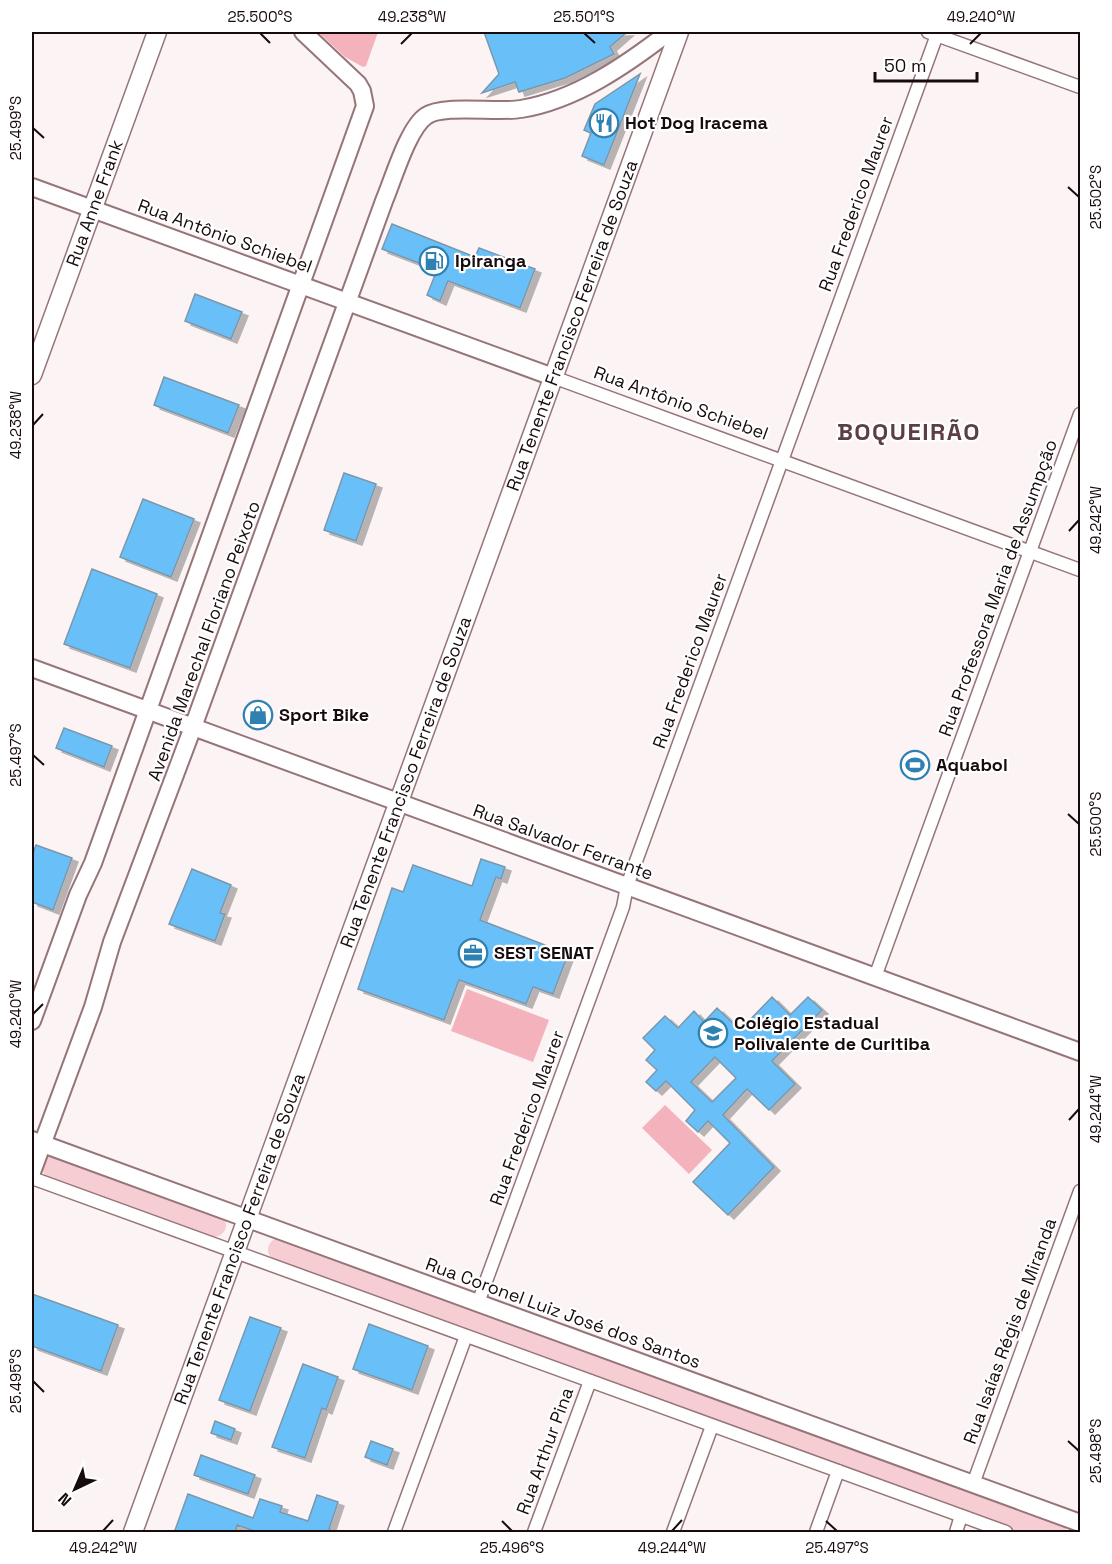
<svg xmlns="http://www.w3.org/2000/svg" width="1112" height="1564" viewBox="0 0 1112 1564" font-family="'Space Grotesk',sans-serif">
	<defs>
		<filter id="shadow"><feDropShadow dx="6" dy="4" stdDeviation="0" flood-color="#0004"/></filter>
	</defs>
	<rect width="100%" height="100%" fill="#fbf3f4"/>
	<g fill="#f4b2bc">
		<polygon points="318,32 378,32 366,66 363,67 345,57"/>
		<polygon points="467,989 549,1020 533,1062 451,1031"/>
		<polygon points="665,1105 712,1150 689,1174 642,1128"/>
	</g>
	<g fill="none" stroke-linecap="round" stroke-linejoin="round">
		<g stroke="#f6cdd2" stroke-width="24">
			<polyline points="54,1167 214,1225"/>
			<polyline points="280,1250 1054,1532"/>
		</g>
	</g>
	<g fill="#69c0f8" stroke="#7b97ab" stroke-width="1.5" fill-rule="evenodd" filter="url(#shadow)">
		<polygon points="484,32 627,32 610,47 614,54 565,78 519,92 515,82 482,93 499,74"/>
		<polygon points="640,74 604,165 582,156 591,133 584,130 595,104"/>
		<polygon points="392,224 475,257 479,248 535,269 520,308 448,281 440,301 427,295 437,270 382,249"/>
		<polygon points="195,294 242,312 231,339 185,321"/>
		<polygon points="164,377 239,405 228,433 154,405"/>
		<polygon points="344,473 376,484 356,541 324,530"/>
		<polygon points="143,499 194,519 171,577 120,557"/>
		<polygon points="92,569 157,594 130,668 64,644"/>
		<polygon points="64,728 112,746 104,767 56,748"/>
		<polygon points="36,845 72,858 53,910 32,902 32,856"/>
		<polygon points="481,859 505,867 501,879 496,877 480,920 568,954 553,994 533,987 526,1004 459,980 444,1020 358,989 392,888 403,892 413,865 472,886"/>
		<polygon points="192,869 231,885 220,913 225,914 215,941 169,924"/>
		<path d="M 772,997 L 790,1015 L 808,997 L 822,1010 L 772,1061 L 795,1084 L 769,1110 L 747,1089 L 723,1115 L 774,1167 L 728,1215 L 693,1182 L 730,1143 L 708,1121 L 698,1132 L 686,1121 L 695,1110 L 666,1081 L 656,1091 L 646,1082 L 657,1070 L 646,1060 L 655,1050 L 643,1038 L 665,1016 L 678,1028 L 694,1011 L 704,1022 L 717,1008 L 740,1030 ZM 715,1057 L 736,1078 L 712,1102 L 691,1082 Z"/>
		<polygon points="32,1294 118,1325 101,1371 32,1346"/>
		<polygon points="250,1317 281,1328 250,1411 219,1400"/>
		<polygon points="369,1324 428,1346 412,1390 353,1369"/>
		<polygon points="303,1364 338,1377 326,1410 322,1408 305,1458 272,1447"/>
		<polygon points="215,1421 235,1429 231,1440 211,1433"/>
		<polygon points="371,1441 393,1449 387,1465 365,1457"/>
		<polygon points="201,1455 255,1475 248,1494 194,1475"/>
		<polygon points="188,1494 253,1518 260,1499 282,1506 280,1512 308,1521 317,1495 338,1502 329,1529 335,1533 260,1533 237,1525 235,1533 174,1533"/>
	</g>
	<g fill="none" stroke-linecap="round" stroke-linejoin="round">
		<g stroke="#967579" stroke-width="15">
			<g id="street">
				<polyline points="928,32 1080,87"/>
				<polyline points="553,377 1080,570"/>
				<polyline points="875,977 1080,414"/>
				<polyline points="32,1178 1006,1532"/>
				<polyline points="478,1303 623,907 627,886 938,32"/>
				<polyline points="973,1484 1080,1191"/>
				<polyline points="394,1532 466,1336"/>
				<polyline points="534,1532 590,1381"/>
				<polyline points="673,1532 712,1426"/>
				<polyline points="816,1532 838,1471"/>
				<polyline points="956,1532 961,1516"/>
			</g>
		</g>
		<g stroke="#967579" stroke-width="20">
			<g id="secondary">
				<polyline points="32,187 553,377"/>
				<polyline points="32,668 1080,1052"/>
				<polyline points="32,1021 78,895 93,863 365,106 362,91 358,84 303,32"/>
				<polyline points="32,1140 1080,1523"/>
				<path d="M 32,1172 L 93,1007 L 112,942 L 193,727 L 384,201 C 393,180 408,128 426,116 C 443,104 496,113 521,109 C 576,100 626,65 669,32"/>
			</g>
		</g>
		<g stroke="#967579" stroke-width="21">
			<g id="primary">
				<path id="s1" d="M 32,375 L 157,32"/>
				<path id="s2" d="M 133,1532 L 679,32"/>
			</g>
		</g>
		<use href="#street" stroke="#fff" stroke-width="12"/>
		<use href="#secondary" stroke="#fff" stroke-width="16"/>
		<use href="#primary" stroke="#fff" stroke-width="18"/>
	</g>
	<path fill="none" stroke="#170b0d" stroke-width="2" d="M 260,33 L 270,43M 584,33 L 595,43M 401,44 L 412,33M 970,44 L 981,33M 33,128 L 44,138M 1068,187 L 1079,197M 33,425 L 43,414M 1069,531 L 1079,520M 33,755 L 44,765M 1068,814 L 1079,824M 33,1014 L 43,1004M 1069,1120 L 1079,1109M 33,1381 L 44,1392M 1068,1441 L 1079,1451M 502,1521 L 512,1531M 826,1521 L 837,1531M 103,1531 L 113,1520M 672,1531 L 682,1520"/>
	<defs>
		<g id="restaurant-ring" transform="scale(1.5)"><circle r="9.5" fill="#fff" stroke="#2f81b1" stroke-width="1.5"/><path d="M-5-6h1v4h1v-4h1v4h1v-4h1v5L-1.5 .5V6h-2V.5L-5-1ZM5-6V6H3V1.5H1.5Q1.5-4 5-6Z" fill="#2f81b1"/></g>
		<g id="fuel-ring" transform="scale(1.5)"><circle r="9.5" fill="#fff" stroke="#2f81b1" stroke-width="1.5"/><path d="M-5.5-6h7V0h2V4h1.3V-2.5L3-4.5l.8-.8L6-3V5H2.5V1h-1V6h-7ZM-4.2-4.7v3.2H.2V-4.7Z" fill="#2f81b1"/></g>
		<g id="shop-ring" transform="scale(1.5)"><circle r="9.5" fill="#fff" stroke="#2f81b1" stroke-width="1.5"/><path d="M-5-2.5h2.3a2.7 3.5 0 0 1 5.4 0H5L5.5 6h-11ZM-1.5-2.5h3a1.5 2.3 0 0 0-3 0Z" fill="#2f81b1"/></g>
		<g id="stadium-ring" transform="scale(1.5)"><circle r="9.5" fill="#fff" stroke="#2f81b1" stroke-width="1.5"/><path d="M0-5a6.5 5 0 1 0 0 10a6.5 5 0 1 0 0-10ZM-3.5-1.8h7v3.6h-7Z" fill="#2f81b1"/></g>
		<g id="office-ring" transform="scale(1.5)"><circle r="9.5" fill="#fff" stroke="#2f81b1" stroke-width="1.5"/><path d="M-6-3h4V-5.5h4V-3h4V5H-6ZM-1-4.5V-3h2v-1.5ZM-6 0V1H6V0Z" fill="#2f81b1"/></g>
		<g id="school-ring" transform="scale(1.5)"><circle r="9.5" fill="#fff" stroke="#2f81b1" stroke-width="1.5"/><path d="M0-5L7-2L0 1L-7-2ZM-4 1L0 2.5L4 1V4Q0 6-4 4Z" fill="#2f81b1"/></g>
	</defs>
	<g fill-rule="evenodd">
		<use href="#restaurant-ring" x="604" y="123"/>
		<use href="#fuel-ring" x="434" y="261"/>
		<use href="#shop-ring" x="258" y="715"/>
		<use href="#stadium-ring" x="915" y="765"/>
		<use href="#office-ring" x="473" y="953"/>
		<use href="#school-ring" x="713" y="1033"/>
	</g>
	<g text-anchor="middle" stroke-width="4.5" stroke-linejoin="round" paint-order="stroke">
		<g font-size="18" font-weight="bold" fill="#170b0d" stroke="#fff" text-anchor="start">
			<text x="625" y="129">Hot Dog Iracema</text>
			<text x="455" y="267">Ipiranga</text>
			<text x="279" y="721">Sport Bike</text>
			<text x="936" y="771">Aquabol</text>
			<text x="494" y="959">SEST SENAT</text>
			<text x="734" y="1029">Colégio Estadual<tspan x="734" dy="21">Polivalente de Curitiba</tspan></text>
		</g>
		<g font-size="18" fill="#170b0d" stroke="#fff">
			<text dy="6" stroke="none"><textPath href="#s1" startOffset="183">Rua Anne Frank</textPath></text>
			<text transform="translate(856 204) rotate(-70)" y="6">Rua Frederico Maurer</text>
			<text transform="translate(225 236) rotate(20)" y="6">Rua Antônio Schiebel</text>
			<text dy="6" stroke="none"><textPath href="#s2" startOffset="1284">Rua Tenente Francisco Ferreira de Souza</textPath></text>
			<text transform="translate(681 403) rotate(20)" y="6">Rua Antônio Schiebel</text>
			<text transform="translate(998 588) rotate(-70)" y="6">Rua Professora Maria de Assumpção</text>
			<text transform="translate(204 641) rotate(-70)" y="6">Avenida Marechal Floriano Peixoto</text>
			<text transform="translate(690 661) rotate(-70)" y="6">Rua Frederico Maurer</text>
			<text dy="6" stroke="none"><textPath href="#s2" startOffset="798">Rua Tenente Francisco Ferreira de Souza</textPath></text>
			<text transform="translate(563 842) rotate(20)" y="6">Rua Salvador Ferrante</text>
			<text transform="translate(527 1118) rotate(-70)" y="6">Rua Frederico Maurer</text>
			<text dy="6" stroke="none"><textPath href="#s2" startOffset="312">Rua Tenente Francisco Ferreira de Souza</textPath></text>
			<text transform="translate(563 1313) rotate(20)" y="6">Rua Coronel Luiz José dos Santos</text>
			<text transform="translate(1010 1331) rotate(-70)" y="6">Rua Isaías Régis de Miranda</text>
			<text transform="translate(545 1451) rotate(-70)" y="6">Rua Arthur Pina</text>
		</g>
		<g font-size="24" font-weight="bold" letter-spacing="1.5" fill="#5d3e43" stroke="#fff">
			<text x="909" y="440">BOQUEIRÃO</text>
		</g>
	</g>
	<rect width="1112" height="1564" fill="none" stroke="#ffffff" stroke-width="66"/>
	<g transform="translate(75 1489) rotate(224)" stroke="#ffffff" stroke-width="4.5" paint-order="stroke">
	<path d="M0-4.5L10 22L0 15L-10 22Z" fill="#170b0d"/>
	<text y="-9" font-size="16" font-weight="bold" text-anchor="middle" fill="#170b0d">N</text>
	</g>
	<path d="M875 72v9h102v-9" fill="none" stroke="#170b0d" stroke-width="3"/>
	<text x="884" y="72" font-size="18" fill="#170b0d" stroke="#ffffff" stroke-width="4.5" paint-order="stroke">50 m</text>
	<rect x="33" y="33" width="1046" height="1498" fill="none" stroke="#170b0d" stroke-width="2"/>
	<g font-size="15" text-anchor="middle" fill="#170b0d">
		<text x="260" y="22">25.500°S</text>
		<text x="412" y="22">49.238°W</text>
		<text x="584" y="22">25.501°S</text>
		<text x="981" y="22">49.240°W</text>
		<text transform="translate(16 128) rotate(-90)" y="5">25.499°S</text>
		<text transform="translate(1096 197) rotate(-90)" y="5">25.502°S</text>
		<text transform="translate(16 425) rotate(-90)" y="5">49.238°W</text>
		<text transform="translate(1096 520) rotate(-90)" y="5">49.242°W</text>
		<text transform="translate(16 755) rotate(-90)" y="5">25.497°S</text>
		<text transform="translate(1096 824) rotate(-90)" y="5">25.500°S</text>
		<text transform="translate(16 1014) rotate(-90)" y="5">49.240°W</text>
		<text transform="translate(1096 1109) rotate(-90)" y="5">49.244°W</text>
		<text transform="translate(16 1381) rotate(-90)" y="5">25.495°S</text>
		<text transform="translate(1096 1451) rotate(-90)" y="5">25.498°S</text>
		<text x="103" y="1553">49.242°W</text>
		<text x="512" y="1553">25.496°S</text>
		<text x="672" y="1553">49.244°W</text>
		<text x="837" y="1553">25.497°S</text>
	</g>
</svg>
